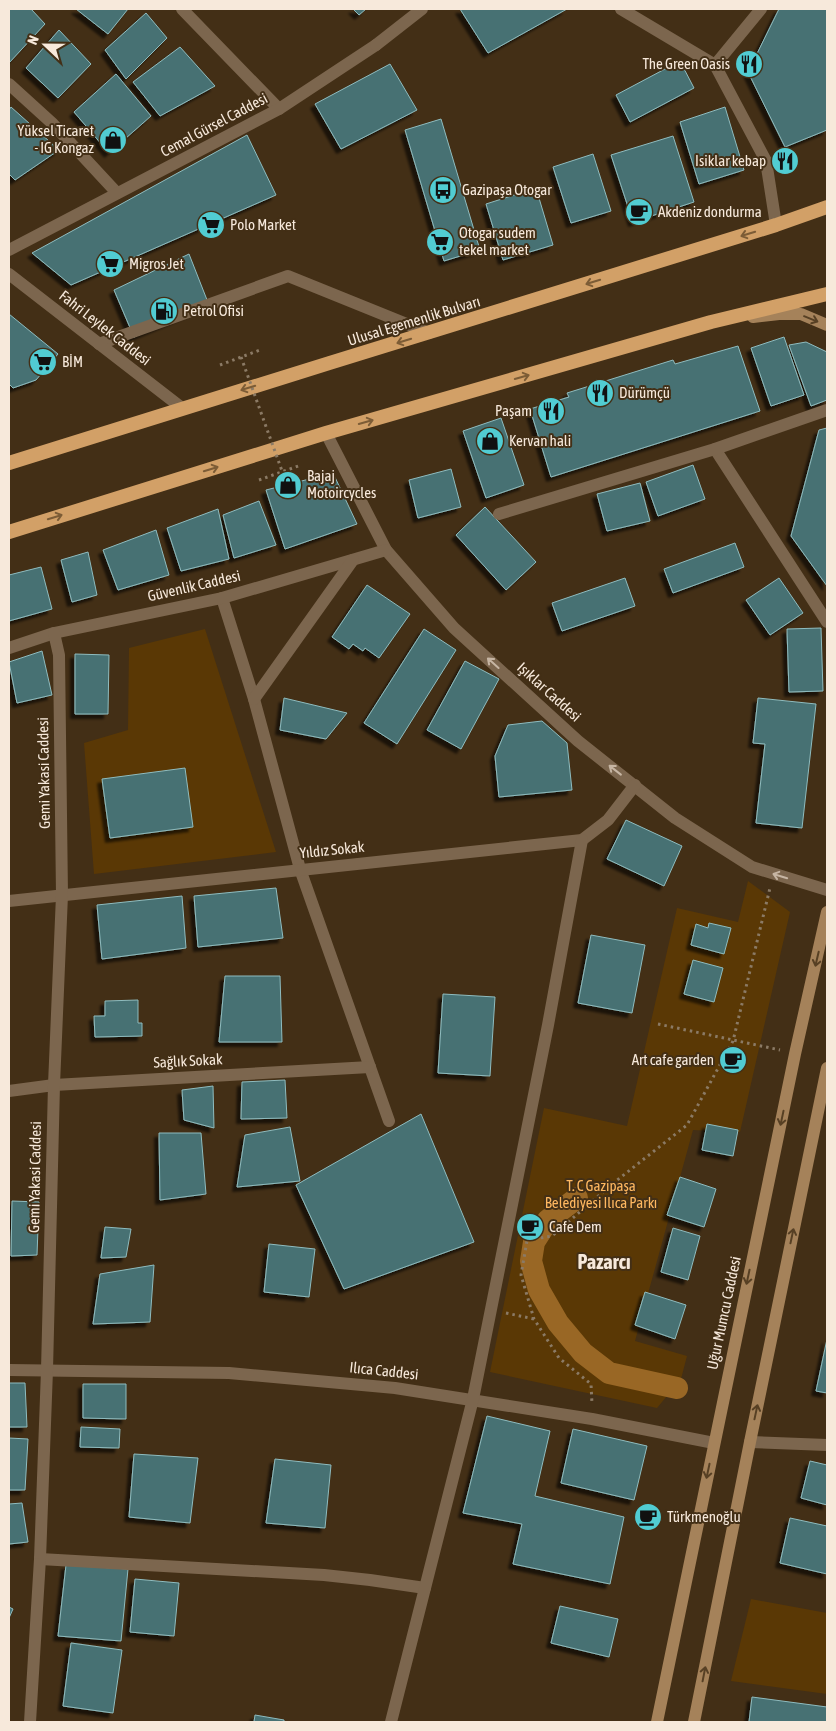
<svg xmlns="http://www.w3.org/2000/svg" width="836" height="1731" viewBox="0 0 836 1731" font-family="'Asap Condensed',sans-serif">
	<defs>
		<filter id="shadow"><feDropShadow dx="-4.5" dy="4.5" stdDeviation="1" flood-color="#0009"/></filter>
	</defs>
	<rect width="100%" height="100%" fill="#432f16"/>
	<g fill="#5a3805">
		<polygon points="205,629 276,852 94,874 84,743 128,730 129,648"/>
		<polygon points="748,881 790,912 740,1132 693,1130 635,1341 687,1356 681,1379 657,1408 490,1372 544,1108 627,1126 677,908 738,922"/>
		<polygon points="751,1599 827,1613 827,1694 731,1681"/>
	</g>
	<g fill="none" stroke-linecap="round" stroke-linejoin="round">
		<polyline stroke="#996725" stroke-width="22" points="577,1198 548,1220 534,1242 531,1261 539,1290 558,1323 583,1353 609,1373 677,1388"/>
	</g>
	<g fill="#467173" stroke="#8fbcbf" filter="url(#shadow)">
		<polygon points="9,9 31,9 45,24 9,63"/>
		<polygon points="76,9 128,9 108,34"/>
		<polygon points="353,9 366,9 359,15"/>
		<polygon points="460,9 567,9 488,53"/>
		<polygon points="779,9 827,9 827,130 785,147 748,72"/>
		<polygon points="146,13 167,38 126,79 105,50"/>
		<polygon points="59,30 91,64 58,98 26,68"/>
		<polygon points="180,47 215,86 160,116 133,82"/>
		<polygon points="680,61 694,88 630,122 616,95"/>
		<polygon points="390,64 417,110 341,149 315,104"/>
		<polygon points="116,74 151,116 109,153 74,112"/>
		<polygon points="11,107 59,150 15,180 9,174 9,110"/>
		<polygon points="725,107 744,170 699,184 680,122"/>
		<polygon points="441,119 480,250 444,261 405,130"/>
		<polygon points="247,135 276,195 71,285 32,253"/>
		<polygon points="673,136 694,202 633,222 611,155"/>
		<polygon points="593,154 611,211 571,223 553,167"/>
		<polygon points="536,188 553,245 503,260 486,204"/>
		<polygon points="189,254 209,305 134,337 114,290"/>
		<polygon points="9,314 58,354 36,380 13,388 9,384"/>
		<polygon points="784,337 804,395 771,406 751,348"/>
		<polygon points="806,342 827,352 827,400 811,406 789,345"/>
		<polygon points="738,346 760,411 551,477 530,409 569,397 567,393 673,360 675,364"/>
		<polygon points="501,418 524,485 486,498 463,431"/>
		<polygon points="827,428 827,586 791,536 819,430"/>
		<polygon points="693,465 705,499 658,516 646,482"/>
		<polygon points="451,469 461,507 418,518 409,480"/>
		<polygon points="333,473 357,524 285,549 266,490"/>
		<polygon points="640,483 650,521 607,531 597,494"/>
		<polygon points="259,501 276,545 234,558 223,515"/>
		<polygon points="485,507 536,562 506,590 456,535"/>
		<polygon points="218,509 229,559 181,571 167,528"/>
		<polygon points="156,530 169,575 118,590 103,550"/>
		<polygon points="735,543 744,567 673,593 664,569"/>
		<polygon points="88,552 97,595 72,602 61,560"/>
		<polygon points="41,567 52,609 9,621 9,575"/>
		<polygon points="625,578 635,606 562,631 552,603"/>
		<polygon points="779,578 803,613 770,635 746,600"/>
		<polygon points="367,585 410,614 379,658 365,648 363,651 353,644 349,649 332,637"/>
		<polygon points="821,628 823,691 789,692 787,629"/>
		<polygon points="424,629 456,650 397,744 364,723"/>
		<polygon points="42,651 52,695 17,703 9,662"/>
		<polygon points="75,654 109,655 108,714 75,714"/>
		<polygon points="465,661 499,679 461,749 427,730"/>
		<polygon points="284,698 347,713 326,739 280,730"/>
		<polygon points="758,698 816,704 802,828 756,823 765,744 753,743"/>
		<polygon points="542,721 567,743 572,790 499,797 495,756 508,725"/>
		<polygon points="185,768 193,827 110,838 102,779"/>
		<polygon points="626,820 682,846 664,886 607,859"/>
		<polygon points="276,888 283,938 198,947 194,896"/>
		<polygon points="182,896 186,948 102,959 97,905"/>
		<polygon points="709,923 731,928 724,954 691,945 696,924 708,928"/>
		<polygon points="591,935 645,945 632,1013 578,1003"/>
		<polygon points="693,960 723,968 714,1002 684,994"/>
		<polygon points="225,976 280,976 282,1042 219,1042"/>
		<polygon points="443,994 495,997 490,1076 438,1073"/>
		<polygon points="138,1000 138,1023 142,1023 142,1036 95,1037 94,1016 105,1016 105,1001"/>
		<polygon points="285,1080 287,1118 241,1119 242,1082"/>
		<polygon points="213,1086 214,1128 184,1120 182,1090"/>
		<polygon points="421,1114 474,1242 344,1289 296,1185"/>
		<polygon points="707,1124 738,1130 733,1156 702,1150"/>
		<polygon points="290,1127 300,1181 237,1187 245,1135"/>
		<polygon points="159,1133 201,1133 206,1194 160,1200"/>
		<polygon points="680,1177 716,1189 704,1227 667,1215"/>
		<polygon points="12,1201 39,1202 37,1255 11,1256"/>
		<polygon points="105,1227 131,1229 126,1257 101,1258"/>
		<polygon points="673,1228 700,1236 688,1280 661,1272"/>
		<polygon points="269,1244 315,1249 309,1297 264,1292"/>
		<polygon points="154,1265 150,1322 93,1324 100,1274"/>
		<polygon points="645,1292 686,1305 675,1339 635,1325"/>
		<polygon points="827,1339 827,1393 816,1391"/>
		<polygon points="9,1383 25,1383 27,1427 9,1427"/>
		<polygon points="83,1384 126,1384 126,1419 83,1418"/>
		<polygon points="487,1416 550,1431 535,1496 624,1517 610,1584 513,1564 522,1524 463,1513"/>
		<polygon points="81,1427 120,1429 119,1448 80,1447"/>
		<polygon points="573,1429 647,1446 634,1500 561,1483"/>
		<polygon points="9,1438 28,1439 25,1490 9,1490"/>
		<polygon points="134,1454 198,1458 190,1523 129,1517"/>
		<polygon points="275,1459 331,1465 325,1528 266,1523"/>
		<polygon points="810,1461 827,1465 827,1505 801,1498"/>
		<polygon points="22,1503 28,1542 9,1544 9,1504"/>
		<polygon points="790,1518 827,1526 827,1574 780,1563"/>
		<polygon points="66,1565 128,1569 121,1641 58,1636"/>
		<polygon points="135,1579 179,1583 174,1636 130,1632"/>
		<polygon points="560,1606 618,1619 609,1657 551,1643"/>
		<polygon points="9,1607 13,1609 9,1618"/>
		<polygon points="71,1643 122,1650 113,1713 63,1706"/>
		<polygon points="752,1697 827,1707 827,1722 749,1722"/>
		<polygon points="255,1715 284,1720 284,1722 254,1722"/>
	</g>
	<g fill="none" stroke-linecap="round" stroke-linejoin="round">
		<g stroke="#8b7a65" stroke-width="3" stroke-dasharray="2.5 4" stroke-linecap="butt">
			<polyline points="220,365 260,350"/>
			<polyline points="259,480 301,465"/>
			<polyline points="658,1024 780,1050"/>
			<polyline points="522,1233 540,1238 552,1236 611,1185 687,1125 733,1041 770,888"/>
			<polyline points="528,1235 521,1275 534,1319 559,1358 591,1384 592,1404"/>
			<polyline points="506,1313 534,1319"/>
		</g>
		<polyline stroke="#7c664e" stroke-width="12" points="99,344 288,276 429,333"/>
		<polyline stroke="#7c664e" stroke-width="12" points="766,161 776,225"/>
		<g stroke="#7c664e" stroke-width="12">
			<polyline points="182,9 279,109"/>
			<polyline points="621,9 715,65 766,161"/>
			<polyline points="715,65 761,9"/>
			<polyline points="9,84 53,124 117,193"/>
			<polyline points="9,250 279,109 376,45"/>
			<polyline points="9,274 182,408"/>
			<polyline points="326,433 386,550 454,628 578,741 675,818 752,867 827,890"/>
			<polyline points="715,449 827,622"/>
			<polyline points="499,514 715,449 827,410"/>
			<polyline points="222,598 254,699 300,869 389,1121"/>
			<polyline points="9,648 54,633 222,598 386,550"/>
			<polyline points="254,699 353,560"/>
			<polyline points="9,901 582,840 608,820 635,785"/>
			<polyline points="9,1091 54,1085 370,1067"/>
			<polyline points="9,1370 229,1373 395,1388 592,1419 714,1443"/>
			<polyline points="750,1442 827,1445"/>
			<polyline points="40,1559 324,1575 370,1580 425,1588"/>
			<polyline points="30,1722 40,1559 47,1370 54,1085 62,895 59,655 54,633"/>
			<polyline points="391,1722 473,1399 548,1025 582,840"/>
		</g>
		<polyline stroke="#7c664e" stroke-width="12" points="376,45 422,9"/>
		<g stroke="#a5825a" stroke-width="12">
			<polyline points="753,317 779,314 801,314 827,325"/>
			<polyline points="657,1722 795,1054 827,912"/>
			<polyline points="694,1722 750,1442 827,1068"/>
		</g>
		<g stroke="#d2a067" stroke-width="14">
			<path d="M 9,463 C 264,382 521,305 776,225 L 827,207"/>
			<polyline points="9,532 326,433 711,322 827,294"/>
		</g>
		<polyline stroke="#8b7a65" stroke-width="3" stroke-dasharray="2.5 4" stroke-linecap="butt" points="241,357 282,471"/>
	</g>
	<defs><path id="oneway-shaft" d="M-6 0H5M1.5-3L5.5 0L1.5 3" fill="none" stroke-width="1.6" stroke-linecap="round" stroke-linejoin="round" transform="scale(1.25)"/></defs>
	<g stroke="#7c5c36">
		<use href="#oneway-shaft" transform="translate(748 234) rotate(163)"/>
		<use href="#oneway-shaft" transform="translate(593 282) rotate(163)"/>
		<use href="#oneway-shaft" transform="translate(404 341) rotate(163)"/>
		<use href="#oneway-shaft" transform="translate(522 377) rotate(-16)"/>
		<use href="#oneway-shaft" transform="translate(248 388) rotate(163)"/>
		<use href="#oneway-shaft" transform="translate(366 422) rotate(-16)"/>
		<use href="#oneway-shaft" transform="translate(211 469) rotate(-17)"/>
		<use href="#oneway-shaft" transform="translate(55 517) rotate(-17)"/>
	</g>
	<g stroke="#574024">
		<use href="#oneway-shaft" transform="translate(811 319) rotate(22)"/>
		<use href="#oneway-shaft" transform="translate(817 959) rotate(103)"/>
		<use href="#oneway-shaft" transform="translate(782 1118) rotate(102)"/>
		<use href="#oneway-shaft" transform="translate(792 1236) rotate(-78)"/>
		<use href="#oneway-shaft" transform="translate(748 1277) rotate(102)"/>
		<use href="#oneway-shaft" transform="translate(756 1412) rotate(-78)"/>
		<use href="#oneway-shaft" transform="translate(708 1471) rotate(102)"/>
		<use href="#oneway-shaft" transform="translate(704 1674) rotate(-79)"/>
	</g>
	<g stroke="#c6b5a3">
		<use href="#oneway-shaft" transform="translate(493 663) rotate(-138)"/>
		<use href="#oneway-shaft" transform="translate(615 770) rotate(-142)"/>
		<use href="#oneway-shaft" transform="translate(780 876) rotate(-163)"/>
	</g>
	<defs>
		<g id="restaurant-disc" transform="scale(1.4375)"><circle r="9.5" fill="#51ccd2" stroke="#432f16"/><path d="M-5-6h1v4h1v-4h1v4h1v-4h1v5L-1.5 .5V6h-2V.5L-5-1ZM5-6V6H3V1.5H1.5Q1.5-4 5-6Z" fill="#111"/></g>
		<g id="shop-disc" transform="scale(1.4375)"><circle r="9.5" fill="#51ccd2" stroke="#432f16"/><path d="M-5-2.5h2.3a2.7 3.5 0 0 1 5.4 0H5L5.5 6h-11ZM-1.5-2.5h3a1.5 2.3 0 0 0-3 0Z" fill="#111"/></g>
		<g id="bus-disc" transform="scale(1.4375)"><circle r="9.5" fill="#51ccd2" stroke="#432f16"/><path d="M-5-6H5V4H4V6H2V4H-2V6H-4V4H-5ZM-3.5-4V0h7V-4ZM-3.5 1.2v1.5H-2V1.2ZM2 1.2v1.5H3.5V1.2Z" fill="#111"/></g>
		<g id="cafe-disc" transform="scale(1.4375)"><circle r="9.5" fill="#51ccd2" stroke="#432f16"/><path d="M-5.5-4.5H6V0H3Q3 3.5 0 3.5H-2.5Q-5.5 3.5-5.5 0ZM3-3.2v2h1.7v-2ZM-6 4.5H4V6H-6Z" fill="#111"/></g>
		<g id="supermarket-disc" transform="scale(1.4375)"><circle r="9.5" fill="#51ccd2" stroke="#432f16"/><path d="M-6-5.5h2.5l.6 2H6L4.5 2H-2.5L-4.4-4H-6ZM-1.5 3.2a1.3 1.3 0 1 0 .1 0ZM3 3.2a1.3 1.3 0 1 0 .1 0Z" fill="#111"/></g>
		<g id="fuel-disc" transform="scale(1.4375)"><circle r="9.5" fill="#51ccd2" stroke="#432f16"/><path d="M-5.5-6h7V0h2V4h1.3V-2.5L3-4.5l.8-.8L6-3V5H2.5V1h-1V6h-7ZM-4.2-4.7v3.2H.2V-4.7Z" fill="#111"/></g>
	</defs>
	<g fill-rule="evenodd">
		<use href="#restaurant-disc" x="749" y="64"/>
		<use href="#shop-disc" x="113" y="140"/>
		<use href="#restaurant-disc" x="785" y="161"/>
		<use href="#bus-disc" x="443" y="190"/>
		<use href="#cafe-disc" x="639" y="212"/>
		<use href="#supermarket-disc" x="211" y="225"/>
		<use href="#supermarket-disc" x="440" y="242"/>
		<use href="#supermarket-disc" x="110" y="264"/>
		<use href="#fuel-disc" x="164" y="311"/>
		<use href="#supermarket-disc" x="43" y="362"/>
		<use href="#restaurant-disc" x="600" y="393"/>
		<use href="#restaurant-disc" x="551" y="411"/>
		<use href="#shop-disc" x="490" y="441"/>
		<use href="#shop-disc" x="288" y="485"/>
		<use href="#cafe-disc" x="733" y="1060"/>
		<use href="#cafe-disc" x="530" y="1227"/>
		<use href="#cafe-disc" x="648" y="1517"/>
	</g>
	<g text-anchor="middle" stroke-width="4" stroke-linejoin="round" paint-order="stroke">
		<g font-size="15" fill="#f7e9db" stroke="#432f16" text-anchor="start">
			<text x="730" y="69" text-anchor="end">The Green Oasis</text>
			<text x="94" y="136" text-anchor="end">Yüksel Ticaret<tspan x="94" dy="17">- IG Kongaz</tspan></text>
			<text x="766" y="166" text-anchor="end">Isiklar kebap</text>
			<text x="462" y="195">Gazipaşa Otogar</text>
			<text x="658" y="217">Akdeniz dondurma</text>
			<text x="230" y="230">Polo Market</text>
			<text x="459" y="238">Otogar sudem<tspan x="459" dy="17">tekel market</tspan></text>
			<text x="129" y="269">Migros Jet</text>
			<text x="183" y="316">Petrol Ofisi</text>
			<text x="62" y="367">BİM</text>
			<text x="619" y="398">Dürümçü</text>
			<text x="532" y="416" text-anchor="end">Paşam</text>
			<text x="509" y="446">Kervan hali</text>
			<text x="307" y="481">Bajaj<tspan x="307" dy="17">Motoircycles</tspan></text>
			<text x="714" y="1065" text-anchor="end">Art cafe garden</text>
			<text x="549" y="1232">Cafe Dem</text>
			<text x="667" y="1522">Türkmenoğlu</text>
		</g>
		<g font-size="15" fill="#f7e9db" stroke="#432f16">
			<text transform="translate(214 125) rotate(-28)" y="5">Cemal Gürsel Caddesi</text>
			<text transform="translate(414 321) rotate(-17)" y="5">Ulusal Egemenlik Bulvarı</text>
			<text transform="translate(105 328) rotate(38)" y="5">Fahri Leylek Caddesi</text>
			<text transform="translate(194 586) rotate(-13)" y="5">Güvenlik Caddesi</text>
			<text transform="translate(549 692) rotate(42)" y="5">Işıklar Caddesi</text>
			<text transform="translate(44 773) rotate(-91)" y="5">Gemi Yakasi Caddesi</text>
			<text transform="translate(332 850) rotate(-6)" y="5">Yıldız Sokak</text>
			<text transform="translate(188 1061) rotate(-3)" y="5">Sağlık Sokak</text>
			<text transform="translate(35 1177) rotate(-89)" y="5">Gemi Yakasi Caddesi</text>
			<text transform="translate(724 1313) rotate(-78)" y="5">Uğur Mumcu Caddesi</text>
			<text transform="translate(384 1371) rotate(6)" y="5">Ilıca Caddesi</text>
		</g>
		<g font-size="15" fill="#ffb860" stroke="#432f16">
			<text x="601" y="1191">T. C Gazipaşa<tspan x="601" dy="17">Belediyesi Ilıca Parkı</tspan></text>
		</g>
		<g font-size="20" font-weight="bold" fill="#f7e9db" stroke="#432f16">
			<text x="604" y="1269">Pazarcı</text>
		</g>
	</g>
	<rect width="836" height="1731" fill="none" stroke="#f7e9db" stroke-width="20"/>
	<g transform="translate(45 45) rotate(292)" stroke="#432f16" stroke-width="4" paint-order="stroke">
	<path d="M0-4L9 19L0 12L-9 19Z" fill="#f7e9db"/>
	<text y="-8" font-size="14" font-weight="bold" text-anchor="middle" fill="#f7e9db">N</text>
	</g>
</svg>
